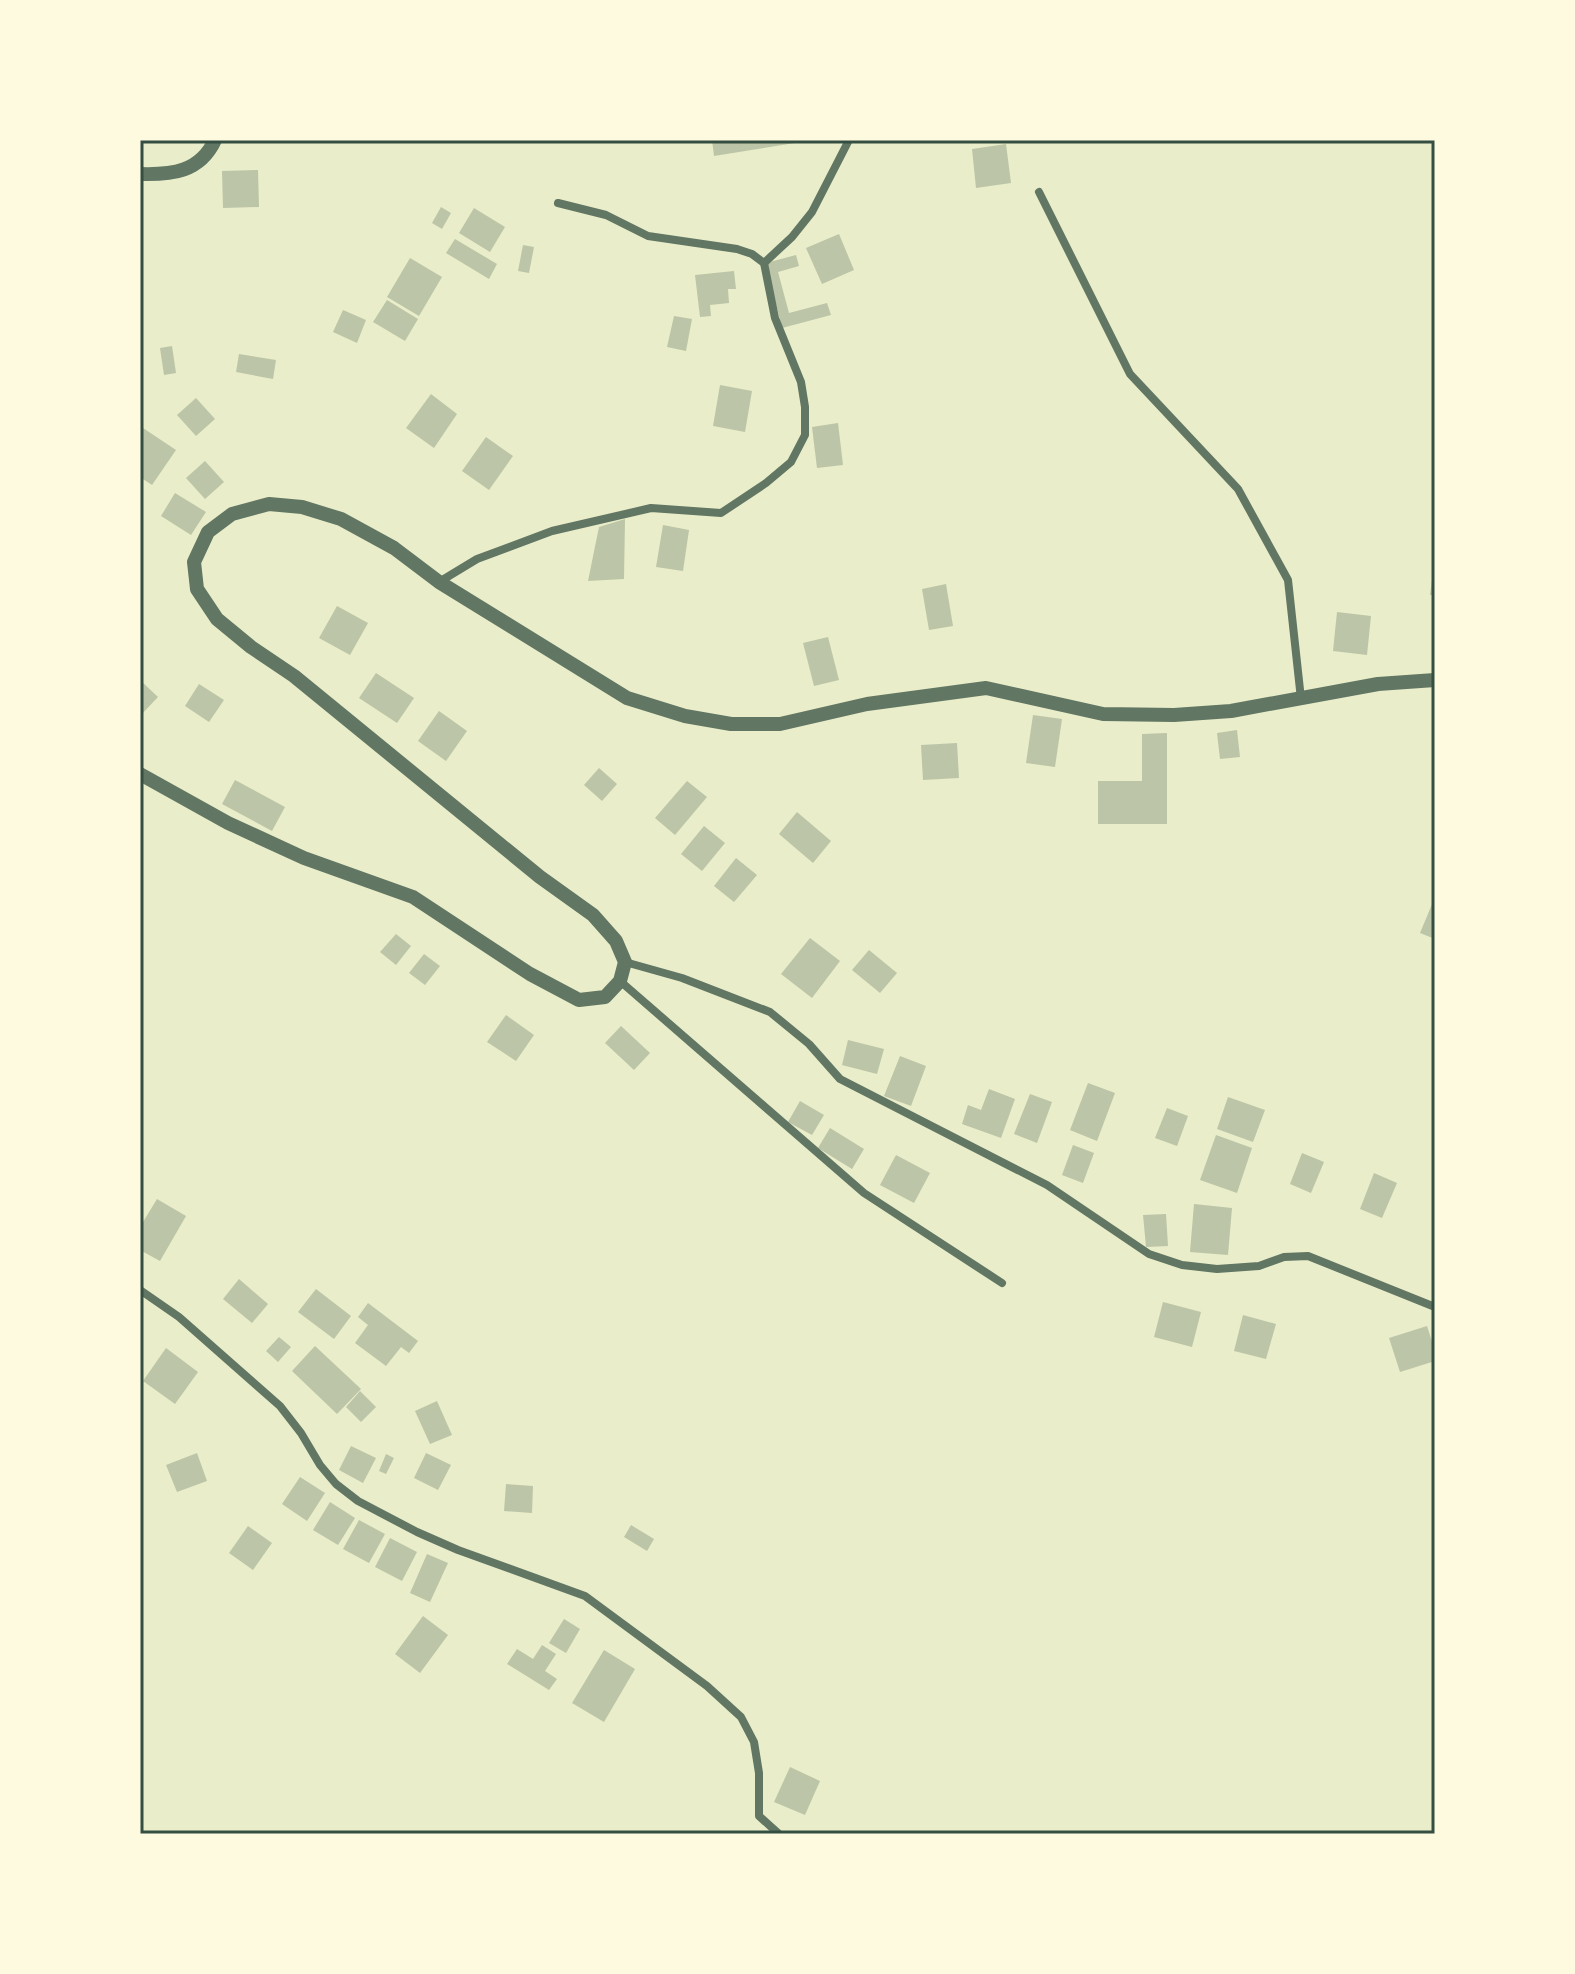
<svg xmlns="http://www.w3.org/2000/svg" width="1575" height="1974" viewBox="0 0 1575 1974" font-family="'Varela Round',sans-serif">
	<rect width="100%" height="100%" fill="#e9edc9"/>
	<g fill="#bcc5a7">
		<polygon points="712,140 801,140 801,142 714,156"/>
		<polygon points="1006,144 1011,183 976,188 972,149"/>
		<polygon points="258,170 259,207 223,208 222,171"/>
		<polygon points="441,207 451,213 442,229 432,223"/>
		<polygon points="474,208 505,227 490,252 459,233"/>
		<polygon points="839,234 854,270 822,284 806,248"/>
		<polygon points="455,239 497,264 489,279 446,253"/>
		<polygon points="523,245 534,247 529,273 518,271"/>
		<polygon points="796,255 799,266 778,272 789,313 827,303 831,315 782,328 766,263"/>
		<polygon points="410,258 442,277 419,316 387,297"/>
		<polygon points="734,271 736,289 728,289 729,303 710,305 711,316 700,317 695,275"/>
		<polygon points="387,300 418,319 405,341 373,322"/>
		<polygon points="343,310 366,320 357,343 333,332"/>
		<polygon points="674,316 692,319 686,351 667,347"/>
		<polygon points="172,346 176,373 164,375 160,348"/>
		<polygon points="239,354 276,360 273,379 236,372"/>
		<polygon points="720,385 752,391 745,432 713,426"/>
		<polygon points="431,394 457,414 434,448 406,428"/>
		<polygon points="196,398 215,419 196,436 177,415"/>
		<polygon points="838,423 843,465 817,468 812,427"/>
		<polygon points="140,426 176,450 152,485 140,477"/>
		<polygon points="486,437 513,456 489,490 462,471"/>
		<polygon points="205,461 224,482 205,499 186,478"/>
		<polygon points="175,493 206,512 191,535 161,516"/>
		<polygon points="625,519 624,579 588,581 599,527"/>
		<polygon points="663,525 689,530 683,571 656,567"/>
		<polygon points="1433,573 1435,573 1435,595 1430,595"/>
		<polygon points="946,584 953,626 929,630 922,589"/>
		<polygon points="337,606 368,623 350,655 319,638"/>
		<polygon points="1337,612 1371,616 1367,655 1333,651"/>
		<polygon points="828,637 839,680 814,686 803,643"/>
		<polygon points="376,673 414,698 397,723 359,698"/>
		<polygon points="140,680 158,697 140,716"/>
		<polygon points="199,684 224,700 209,722 185,706"/>
		<polygon points="439,711 467,731 446,761 418,741"/>
		<polygon points="1033,715 1062,719 1055,767 1026,763"/>
		<polygon points="1237,730 1240,757 1220,759 1217,733"/>
		<polygon points="1167,733 1167,824 1098,824 1098,781 1142,781 1142,734"/>
		<polygon points="957,743 959,778 923,780 921,745"/>
		<polygon points="599,768 617,784 602,801 584,785"/>
		<polygon points="235,780 285,807 272,831 222,804"/>
		<polygon points="687,781 707,797 675,835 655,818"/>
		<polygon points="797,812 831,841 813,863 779,834"/>
		<polygon points="704,826 725,843 702,871 681,854"/>
		<polygon points="736,858 757,875 734,902 714,886"/>
		<polygon points="1435,897 1435,939 1420,933"/>
		<polygon points="396,934 411,946 396,965 380,952"/>
		<polygon points="810,938 840,961 812,998 781,974"/>
		<polygon points="869,950 897,973 880,993 852,970"/>
		<polygon points="424,954 440,966 425,985 409,973"/>
		<polygon points="506,1015 534,1035 516,1061 487,1042"/>
		<polygon points="621,1026 650,1053 634,1070 605,1043"/>
		<polygon points="848,1040 884,1049 877,1074 842,1065"/>
		<polygon points="900,1056 926,1066 911,1106 884,1096"/>
		<polygon points="1088,1083 1115,1093 1097,1141 1070,1130"/>
		<polygon points="989,1089 1015,1099 1001,1138 962,1124 968,1105 981,1110"/>
		<polygon points="1030,1094 1052,1102 1037,1143 1014,1134"/>
		<polygon points="1228,1097 1265,1110 1253,1142 1217,1129"/>
		<polygon points="800,1101 824,1115 812,1135 788,1122"/>
		<polygon points="1167,1108 1188,1116 1177,1146 1155,1138"/>
		<polygon points="830,1128 864,1149 852,1169 818,1148"/>
		<polygon points="1216,1135 1252,1148 1237,1193 1200,1180"/>
		<polygon points="1073,1145 1094,1153 1083,1183 1062,1175"/>
		<polygon points="1302,1153 1324,1162 1311,1193 1290,1184"/>
		<polygon points="896,1155 930,1173 914,1203 880,1185"/>
		<polygon points="1374,1173 1397,1183 1382,1218 1360,1209"/>
		<polygon points="157,1199 186,1216 160,1261 140,1250 140,1227"/>
		<polygon points="1194,1204 1232,1208 1228,1255 1190,1252"/>
		<polygon points="1166,1214 1168,1246 1146,1247 1143,1215"/>
		<polygon points="239,1279 268,1304 252,1323 223,1299"/>
		<polygon points="316,1289 351,1316 334,1339 298,1312"/>
		<polygon points="1163,1302 1201,1312 1192,1347 1154,1337"/>
		<polygon points="368,1303 418,1341 409,1353 401,1347 386,1366 355,1343 368,1325 358,1317"/>
		<polygon points="1243,1315 1276,1324 1266,1359 1234,1351"/>
		<polygon points="1427,1326 1435,1351 1435,1361 1400,1372 1389,1338"/>
		<polygon points="279,1337 291,1347 278,1362 266,1351"/>
		<polygon points="315,1346 361,1389 337,1414 292,1371"/>
		<polygon points="166,1348 198,1372 175,1404 143,1381"/>
		<polygon points="360,1391 376,1407 361,1422 346,1407"/>
		<polygon points="437,1401 452,1435 430,1444 415,1411"/>
		<polygon points="351,1446 376,1458 363,1483 339,1470"/>
		<polygon points="197,1453 207,1481 177,1492 166,1465"/>
		<polygon points="426,1453 451,1465 438,1490 414,1478"/>
		<polygon points="386,1454 394,1458 386,1474 379,1471"/>
		<polygon points="300,1477 325,1493 307,1521 282,1504"/>
		<polygon points="506,1484 533,1486 532,1513 504,1511"/>
		<polygon points="330,1502 355,1518 338,1545 313,1530"/>
		<polygon points="359,1520 385,1534 369,1563 343,1549"/>
		<polygon points="631,1525 654,1539 647,1551 624,1537"/>
		<polygon points="248,1526 272,1543 253,1570 229,1553"/>
		<polygon points="390,1538 417,1552 402,1581 375,1567"/>
		<polygon points="427,1554 448,1563 430,1602 410,1593"/>
		<polygon points="423,1616 448,1635 420,1673 395,1654"/>
		<polygon points="564,1619 580,1629 566,1653 549,1643"/>
		<polygon points="542,1645 556,1654 545,1671 557,1679 549,1690 507,1664 517,1649 533,1659"/>
		<polygon points="604,1650 635,1669 604,1722 572,1703"/>
		<polygon points="790,1767 820,1781 805,1815 774,1802"/>
	</g>
	<g fill="none" stroke-linecap="round" stroke-linejoin="round">
		<g stroke="#617663" stroke-width="8">
			<polyline points="1039,192 1130,374 1238,489 1288,580 1301,699"/>
			<polyline points="764,263 792,237 812,212 849,140"/>
			<polyline points="439,582 477,559 552,531 651,508 721,513 766,483 791,462 805,435 805,407 801,382 775,318 764,263 752,254 737,249 648,236 606,215 558,203"/>
			<polyline points="625,962 682,978 770,1012 809,1044 840,1079 1047,1185 1149,1254 1182,1265 1217,1269 1259,1266 1284,1257 1308,1256 1435,1307"/>
			<polyline points="620,981 864,1193 1002,1283"/>
			<polyline points="140,1290 179,1317 280,1406 301,1433 320,1465 336,1484 358,1501 417,1532 458,1550 585,1596 707,1686 741,1717 754,1742 759,1773 759,1816 779,1834"/>
		</g>
		<g stroke="#617663" stroke-width="14">
			<path d="M 140,174 C 172,175 200,172 215,140"/>
			<polyline points="140,774 228,823 304,858 413,897 530,974 579,1000 605,997 620,981 625,962 616,941 593,915 540,877 294,676 251,647 217,619 197,589 194,562 208,532 232,514 269,504 302,507 341,519 394,548 439,582 627,698 685,716 731,724 780,724 867,704 986,688 1103,714 1174,715 1231,711 1378,684 1435,680"/>
		</g>
	</g>
	<rect width="1575" height="1974" fill="none" stroke="#fefae0" stroke-width="284"/>
	<rect x="142" y="142" width="1291" height="1690" fill="none" stroke="#344e41" stroke-width="3"/>
</svg>
